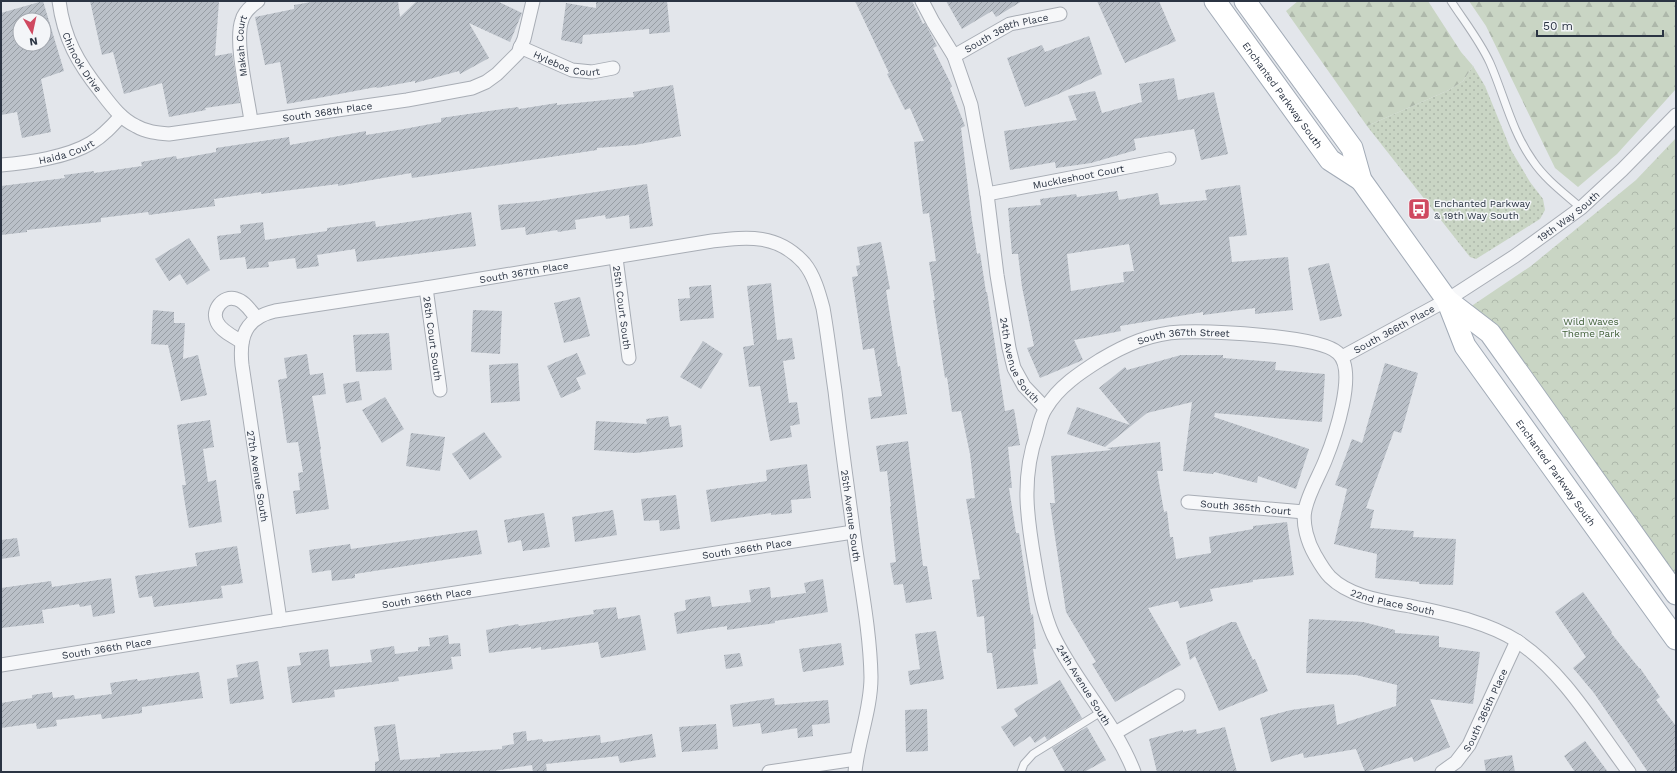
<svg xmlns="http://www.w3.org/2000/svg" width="1677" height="773" viewBox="0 0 1677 773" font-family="'Work Sans',sans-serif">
	<defs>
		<pattern id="grass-dots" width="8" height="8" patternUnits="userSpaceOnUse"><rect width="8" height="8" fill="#c9d5c4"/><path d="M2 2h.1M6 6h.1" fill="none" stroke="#adb7aa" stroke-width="1.8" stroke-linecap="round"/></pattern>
		<pattern id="forest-firs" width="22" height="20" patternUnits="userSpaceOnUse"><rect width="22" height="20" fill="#c9d5c4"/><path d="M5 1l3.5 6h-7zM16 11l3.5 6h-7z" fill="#adb7aa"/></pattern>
		<pattern id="park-crowns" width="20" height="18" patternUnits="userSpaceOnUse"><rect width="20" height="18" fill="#c9d5c4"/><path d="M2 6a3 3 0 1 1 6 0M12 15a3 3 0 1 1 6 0" fill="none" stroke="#adb7aa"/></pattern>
		<pattern id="building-hatch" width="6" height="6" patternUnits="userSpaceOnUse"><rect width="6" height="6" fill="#bac0c8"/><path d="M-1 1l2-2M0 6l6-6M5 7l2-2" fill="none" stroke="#979da4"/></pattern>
	</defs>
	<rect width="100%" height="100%" fill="#e3e6eb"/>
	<polygon fill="url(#grass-dots)" points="1473,66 1485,86 1511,150 1530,182 1543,199 1545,210 1540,219 1476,259 1470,257 1367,126 1449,90 1463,81"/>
	<g fill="url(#forest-firs)">
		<polygon points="1298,1 1428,1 1461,52 1473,66 1463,81 1449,90 1367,126 1286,11"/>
		<polygon points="1469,1 1676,1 1676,89 1617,154 1578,187 1555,168 1486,26"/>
	</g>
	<polygon fill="url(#park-crowns)" points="1676,138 1676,585 1470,307 1531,266 1636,180"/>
	<g fill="url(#building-hatch)" fill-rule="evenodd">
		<path d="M 43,1 L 64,71 L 41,79 L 51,132 L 22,138 L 17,112 L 1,115 L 1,13 ZM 20,20 L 44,20 L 44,44 L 20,44 Z"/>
		<polygon points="90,1 219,1 215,56 232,53 240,103 205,108 206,110 169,117 162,83 124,94 113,52 102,55"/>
		<polygon points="317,1 398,1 400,17 417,1 497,1 522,13 510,42 469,23 489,58 460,74 459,71 415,83 415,81 377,88 376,87 287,104 280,62 265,65 255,17 294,9 294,5"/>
		<polygon points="596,1 667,1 670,32 649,34 649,29 583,35 582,44 561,40 566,3 596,8"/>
		<polygon points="855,1 912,1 923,24 925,23 937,46 933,48 952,86 950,88 965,126 961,128 971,214 977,254 980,253 986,292 987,292 1005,411 1014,409 1020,445 1008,447 1012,488 1009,488 1016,533 1019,533 1031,615 1033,614 1036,649 1033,649 1038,684 997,689 992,653 987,653 984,616 977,617 972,580 980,579 966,499 975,498 970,454 961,411 952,412 947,377 945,378 933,300 935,300 929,262 936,261 929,213 923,214 914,142 924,141 910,108 905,110 887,74 889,73"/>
		<polygon points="946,1 1022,1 996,17 992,11 962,29"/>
		<polygon points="1097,1 1159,1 1176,41 1125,63"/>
		<polygon points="1089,36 1102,74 1054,96 1025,107 1007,58 1042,45 1045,52"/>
		<polygon points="1174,78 1178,100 1214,92 1228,154 1201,160 1194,129 1134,139 1136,150 1091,163 1056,168 1055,162 1010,170 1004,131 1077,120 1068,96 1095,91 1102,113 1142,102 1139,84"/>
		<polygon points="673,85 681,136 635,145 597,148 597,150 412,178 411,173 338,186 338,184 261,194 261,192 214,199 215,206 149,215 148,212 101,218 101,222 27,230 27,232 1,235 1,186 65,178 64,175 94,171 94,173 142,166 141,162 176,156 177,159 216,152 216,148 289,137 290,145 366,131 366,135 404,129 441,122 441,118 482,112 518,107 519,109 557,103 557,105 634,97 633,92"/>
		<polygon points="647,184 653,226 630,229 629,215 606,219 605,215 575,220 576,229 558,232 557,230 526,235 525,227 501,230 498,205 539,201"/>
		<path d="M 1240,185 L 1247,235 L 1229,237 L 1232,262 L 1288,257 L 1293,310 L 1255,314 L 1255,308 L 1203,315 L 1203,312 L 1120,326 L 1121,331 L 1074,340 L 1083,360 L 1040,378 L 1027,348 L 1034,346 L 1022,287 L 1018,254 L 1012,254 L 1008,208 L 1041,205 L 1040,199 L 1076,194 L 1077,197 L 1117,191 L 1119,200 L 1158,193 L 1160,205 L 1207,200 L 1205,190 ZM 1129,244 L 1134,271 L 1123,272 L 1124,282 L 1071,291 L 1067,254 Z"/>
		<polygon points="471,212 476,246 357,262 355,249 317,255 319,266 297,269 295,258 268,262 269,267 247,269 245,257 220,260 217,236 241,233 240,225 263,222 265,240 327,231 327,228 375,221 376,227"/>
		<polygon points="189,238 210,270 187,285 180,274 169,281 155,259"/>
		<polygon points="881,242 890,289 886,290 898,367 900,366 907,414 871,419 868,398 882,396 874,348 863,350 852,277 858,276 856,266 860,265 857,247"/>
		<polygon points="1329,263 1342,316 1320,321 1308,268"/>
		<polygon points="771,283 777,340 792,338 795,359 783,361 789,403 797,402 800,424 790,426 792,437 770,441 760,386 749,387 743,347 754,345 747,286"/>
		<polygon points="711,285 714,318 680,321 678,299 690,298 689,287"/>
		<polygon points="580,297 590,336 564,343 554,303"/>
		<polygon points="153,310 174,312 174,323 185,323 183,359 198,355 207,395 181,401 168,345 151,344"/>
		<polygon points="473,310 502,311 500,354 471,352"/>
		<polygon points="389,333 392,370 356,372 353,335"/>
		<polygon points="703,341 723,354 701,389 680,377"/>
		<polygon points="577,353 586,374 576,378 581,389 561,398 547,366"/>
		<polygon points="307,354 310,375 323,373 326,394 312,396 321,449 320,450 329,509 296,514 293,491 300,490 298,473 303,472 298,442 287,443 278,380 287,378 284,358"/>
		<polygon points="1181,355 1223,355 1223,358 1276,362 1275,370 1325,374 1322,422 1215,413 1214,417 1309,449 1296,489 1258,476 1257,483 1214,472 1213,474 1183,471 1192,402 1147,413 1105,447 1067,434 1077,407 1130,425 1099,388 1125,367 1127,370"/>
		<polygon points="518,363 520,401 491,403 489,365"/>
		<polygon points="1385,363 1418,373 1401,433 1394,431 1366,508 1374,510 1370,528 1414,531 1413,537 1456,539 1453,585 1419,584 1419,582 1375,578 1377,554 1334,544 1347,489 1335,485 1352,439 1362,443"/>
		<polygon points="359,381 362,400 346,403 343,384"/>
		<polygon points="385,397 404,429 382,443 362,410"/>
		<polygon points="668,416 670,427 681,425 683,447 635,453 594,450 596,421 647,424 646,419"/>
		<polygon points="210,420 214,447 203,449 208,482 216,480 222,522 189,528 182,485 186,485 177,425"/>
		<polygon points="484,432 502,457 470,480 452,454"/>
		<polygon points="411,433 445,437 440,471 406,466"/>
		<polygon points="908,441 923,566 927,566 932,599 906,603 903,584 894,585 890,563 896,562 890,507 891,506 887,471 880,472 876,446"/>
		<polygon points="1160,442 1163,471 1157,471 1164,512 1167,511 1170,537 1173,537 1176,559 1211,553 1209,537 1253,529 1253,526 1287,522 1294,575 1253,580 1253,582 1210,589 1213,601 1180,608 1178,601 1148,608 1181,665 1115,702 1092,664 1096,662 1066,612 1050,503 1055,503 1051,456 1112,450 1107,448"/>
		<polygon points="807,464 811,498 791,500 792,513 771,515 771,513 711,522 706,490 767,481 766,470"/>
		<polygon points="676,495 680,529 660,531 659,520 644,521 641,499"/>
		<polygon points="613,510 617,535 575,542 572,517"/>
		<polygon points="544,513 550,547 523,551 521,540 508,543 504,520"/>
		<polygon points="477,530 482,554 355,574 355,578 332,581 331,570 312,573 309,550 350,544 351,549"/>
		<polygon points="17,538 20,556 1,559 1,540"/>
		<polygon points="237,546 243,583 221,586 223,598 154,607 152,596 139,598 135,576 197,566 195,553"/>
		<polygon points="111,578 115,613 93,617 91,605 80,607 79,604 42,610 44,623 1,628 1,588 51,581 52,587"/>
		<polygon points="823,579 828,612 775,621 775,623 727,630 727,626 677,634 674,613 686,610 685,600 710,596 712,607 751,602 749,590 770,587 771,598 806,593 804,583"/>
		<polygon points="1583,592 1612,632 1611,633 1639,668 1640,668 1660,697 1656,700 1676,726 1676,772 1648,772 1594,693 1573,668 1586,657 1555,612"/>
		<polygon points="616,607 618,619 640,615 646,650 601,658 598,642 541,650 541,647 531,649 531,647 489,653 486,630 518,624 519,626 594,614 593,610"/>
		<polygon points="1309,619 1363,622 1395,630 1395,633 1439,636 1439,647 1480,652 1473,704 1430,699 1450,747 1414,762 1412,757 1365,772 1356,749 1304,758 1303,753 1271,762 1260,718 1291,710 1334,704 1337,725 1396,706 1397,685 1356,675 1306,673"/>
		<polygon points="1231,622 1236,622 1253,660 1255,659 1268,691 1219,711 1195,656 1190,660 1186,642"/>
		<polygon points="936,631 944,679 910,685 908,671 920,669 915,634"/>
		<polygon points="448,635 449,644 460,643 461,656 451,657 453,669 398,677 399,681 334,690 335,697 292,703 287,667 301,665 299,653 328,649 330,667 372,662 370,650 394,646 395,654 418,651 418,647 430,646 429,638"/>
		<polygon points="841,643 844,665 803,672 799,649"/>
		<polygon points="740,653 743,666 726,669 724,655"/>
		<polygon points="258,661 264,699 230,704 227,679 238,677 236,665"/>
		<polygon points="199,672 203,698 142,707 142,713 102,719 101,714 56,720 57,726 37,729 36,723 1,728 1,703 32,698 32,695 52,692 53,698 74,695 75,699 112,694 110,683 137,679 138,681"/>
		<polygon points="1060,680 1082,718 1047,740 1045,736 1035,743 1030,736 1014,747 1001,727 1018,716 1014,709"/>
		<polygon points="774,698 775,705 828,700 830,723 812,725 813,736 798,738 797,728 762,734 760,723 733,727 730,705"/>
		<polygon points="927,709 928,751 906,752 905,710"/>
		<polygon points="395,724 400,760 440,757 440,754 502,749 502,746 514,744 513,733 526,731 527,741 542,739 543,742 600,735 601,743 652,734 656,757 620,763 618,756 546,764 547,772 533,772 532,765 487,772 375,772 375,762 379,761 374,727"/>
		<polygon points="716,724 718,749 682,752 679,727"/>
		<polygon points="1087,727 1106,760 1084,772 1065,772 1052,748"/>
		<polygon points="1225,727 1237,772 1157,772 1149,739 1183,730 1183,732 1196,729 1197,734"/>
		<polygon points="1585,741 1608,772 1575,772 1564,756"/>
		<polygon points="1512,755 1515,772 1486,772 1484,760"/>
	</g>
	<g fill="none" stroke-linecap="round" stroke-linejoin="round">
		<g stroke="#a8adb5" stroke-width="9">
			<g id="service">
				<path d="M 1451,1 C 1464,21 1480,41 1490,63 C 1504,95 1512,132 1533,161 C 1545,179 1564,193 1581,208"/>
				<polyline points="1021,772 1024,764 1033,754 1101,712"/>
			</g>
		</g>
		<g stroke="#a8adb5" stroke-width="15">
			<g id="minor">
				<path id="s1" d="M 59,1 C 64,39 78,63 101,92 C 111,105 121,119 136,126 C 146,132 157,133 169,134 L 407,100 L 472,88 L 486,82 L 497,74 L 518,53 L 524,39 L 533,1"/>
				<path id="s2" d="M 922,1 L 933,22 L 954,56 L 971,105 L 987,194 L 997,275 L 1009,348 L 1014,368 L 1024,386 L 1045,408"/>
				<path id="s3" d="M 520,47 L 572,70 L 592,72 L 613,68"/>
				<path id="s4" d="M 954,56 L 1010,24 L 1060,14"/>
				<path id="s5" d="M 251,121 C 248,98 234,41 242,20 C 244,12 251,6 258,1"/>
				<path id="s6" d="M 1,165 C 28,163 68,157 91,143 C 103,136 112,126 121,116"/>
				<path id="s7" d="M 987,194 L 1169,159"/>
				<path id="s8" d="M 616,258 L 629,358"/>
				<path id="s9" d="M 426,288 L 440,390"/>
				<path d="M 242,342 C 234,337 221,331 217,322 C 211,310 223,295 236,299 C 245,301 251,312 257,318"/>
				<path id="s10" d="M 1342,357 L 1447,300 L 1515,256 L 1581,208 L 1622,170 L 1676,115"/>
				<path id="s11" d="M 1188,502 L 1304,512"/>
				<path id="s12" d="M 280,620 L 242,365 C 239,337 245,318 275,311 L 426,288 L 712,241 C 747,237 777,233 804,263 C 814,275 819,293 823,308 C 828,336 831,364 835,391 C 840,434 846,477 852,521 C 858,573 870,625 871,677 C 871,710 858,740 855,772"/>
				<path id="s13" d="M 1,665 L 280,620 L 853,532"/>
				<polyline points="1115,733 1178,696"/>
				<polyline points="769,772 856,759"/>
				<path id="s14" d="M 1134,772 C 1115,722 1076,683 1053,635 C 1043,613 1039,588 1035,564 C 1027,518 1021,478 1037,433 C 1039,425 1041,415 1046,408 C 1058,387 1081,372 1100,360 C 1125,345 1151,333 1181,332 C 1209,331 1319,335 1338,353 C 1358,371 1334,439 1325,461 C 1319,476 1308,494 1305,510 C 1302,524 1308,543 1315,555 C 1319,562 1324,571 1330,577 C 1350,597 1383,601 1410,606 C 1446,614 1485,621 1517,641 C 1565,673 1595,727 1629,772"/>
				<path id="s15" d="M 1442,772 L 1456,762 L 1469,745 L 1517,641"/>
			</g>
		</g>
		<g stroke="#a2abb7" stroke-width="23">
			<g id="primary">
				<path id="s16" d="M 1215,1 L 1330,160 L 1361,180"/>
				<path id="s17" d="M 1245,1 L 1352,148 L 1361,180 L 1447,300 L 1465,346 L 1676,639"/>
				<polyline points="1447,300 1490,333 1676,594"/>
			</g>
		</g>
		<use href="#service" stroke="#f6f7f9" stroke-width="7"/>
		<use href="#minor" stroke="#f6f7f9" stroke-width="13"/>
		<use href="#primary" stroke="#fff" stroke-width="21"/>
	</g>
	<defs>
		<g id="bus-square" transform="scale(1.15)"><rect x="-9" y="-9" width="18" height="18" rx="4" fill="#cf4960" stroke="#f3f5f8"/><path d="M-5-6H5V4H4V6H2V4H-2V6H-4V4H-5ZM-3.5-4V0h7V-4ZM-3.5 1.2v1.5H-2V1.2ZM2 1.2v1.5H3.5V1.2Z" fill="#fff"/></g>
	</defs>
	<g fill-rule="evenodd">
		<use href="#bus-square" x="1419" y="209"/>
	</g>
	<g text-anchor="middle" stroke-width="3" stroke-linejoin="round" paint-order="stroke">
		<g font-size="10" fill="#2b3443" stroke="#f3f5f8">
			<text dy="4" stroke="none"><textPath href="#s4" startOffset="58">South 368th Place</textPath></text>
			<text dy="4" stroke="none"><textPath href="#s5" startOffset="76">Makah Court</textPath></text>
			<text dy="4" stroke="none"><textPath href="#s3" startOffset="50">Hylebos Court</textPath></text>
			<text dy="4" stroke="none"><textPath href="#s1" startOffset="66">Chinook Drive</textPath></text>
			<text dy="4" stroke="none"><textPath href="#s16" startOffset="116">Enchanted Parkway South</textPath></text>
			<text dy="4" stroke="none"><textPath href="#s1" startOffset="345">South 368th Place</textPath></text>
			<text dy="4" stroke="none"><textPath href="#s6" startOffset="67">Haida Court</textPath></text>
			<text dy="4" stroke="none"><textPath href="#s7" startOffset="93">Muckleshoot Court</textPath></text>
			<text dy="4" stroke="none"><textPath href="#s10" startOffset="267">19th Way South</textPath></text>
			<text dy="4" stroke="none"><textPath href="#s12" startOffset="581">South 367th Place</textPath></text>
			<text dy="4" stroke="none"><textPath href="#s8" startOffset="50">25th Court South</textPath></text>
			<text dy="4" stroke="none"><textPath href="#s10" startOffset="59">South 366th Place</textPath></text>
			<text dy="4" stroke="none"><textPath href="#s14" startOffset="554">South 367th Street</textPath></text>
			<text dy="4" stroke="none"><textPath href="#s9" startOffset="51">26th Court South</textPath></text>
			<text dy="4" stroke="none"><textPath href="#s2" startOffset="377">24th Avenue South</textPath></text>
			<text dy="4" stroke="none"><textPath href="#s17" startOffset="568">Enchanted Parkway South</textPath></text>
			<text transform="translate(258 476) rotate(81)" y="4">27th Avenue South</text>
			<text dy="4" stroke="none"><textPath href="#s11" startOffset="58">South 365th Court</textPath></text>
			<text dy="4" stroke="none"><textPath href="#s12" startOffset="1130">25th Avenue South</textPath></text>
			<text dy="4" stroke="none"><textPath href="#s13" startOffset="755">South 366th Place</textPath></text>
			<text dy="4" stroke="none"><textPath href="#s13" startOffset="431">South 366th Place</textPath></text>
			<text dy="4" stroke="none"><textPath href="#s14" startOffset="1020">22nd Place South</textPath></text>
			<text dy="4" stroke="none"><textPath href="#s13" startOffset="107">South 366th Place</textPath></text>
			<text transform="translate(1084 685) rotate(58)" y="4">24th Avenue South</text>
			<text dy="4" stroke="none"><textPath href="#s15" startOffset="77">South 365th Place</textPath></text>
		</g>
		<g font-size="10" fill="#2b3443" stroke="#f3f5f8" text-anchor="start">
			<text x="1434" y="207">Enchanted Parkway<tspan x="1434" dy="12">&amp; 19th Way South</tspan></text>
		</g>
		<g font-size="10" fill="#405f38" stroke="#f3f5f8">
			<text x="1591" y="325">Wild Waves<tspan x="1591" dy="12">Theme Park</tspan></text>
		</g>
	</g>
	<rect width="1677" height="773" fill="none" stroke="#2b3443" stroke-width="4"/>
	<g transform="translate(32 32) rotate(171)"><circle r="19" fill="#f3f5f8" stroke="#a3a8b0"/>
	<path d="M0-3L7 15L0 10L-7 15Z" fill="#cf4960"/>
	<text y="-6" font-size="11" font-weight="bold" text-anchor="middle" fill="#2b3443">N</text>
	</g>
	<path d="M1537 30v6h126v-6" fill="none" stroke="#2b3443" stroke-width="2"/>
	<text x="1543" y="30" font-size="12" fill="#2b3443" stroke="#f3f5f8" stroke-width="3" paint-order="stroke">50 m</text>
</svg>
